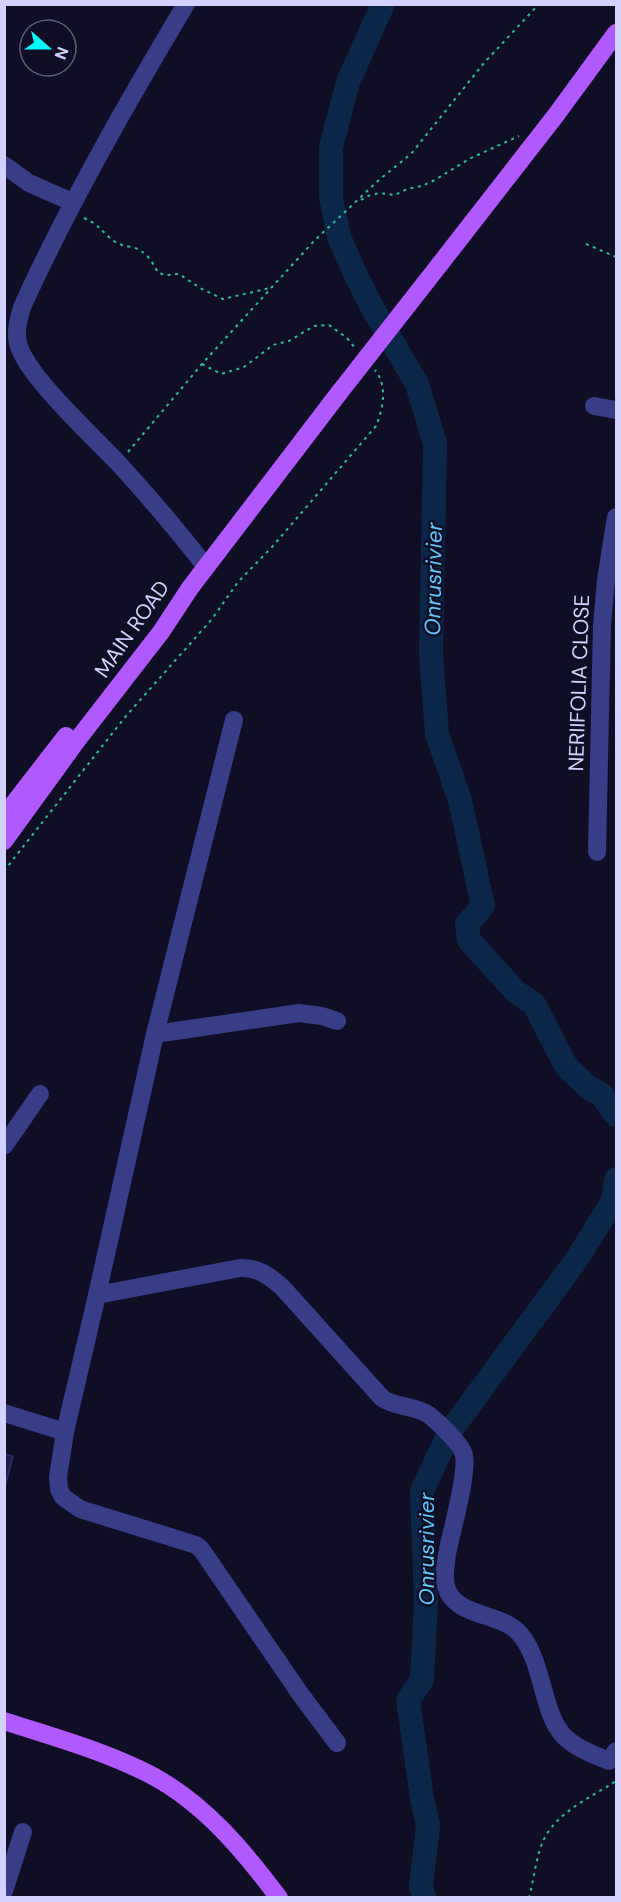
<svg xmlns="http://www.w3.org/2000/svg" width="621" height="1902" viewBox="0 0 621 1902" font-family="'DM Sans',sans-serif">
	<rect width="100%" height="100%" fill="#100e25"/>
	<g fill="none" stroke-linecap="round" stroke-linejoin="round">
		<g stroke="#0a2748" stroke-width="24">
			<polyline points="383,4 348,82 331,147 331,197 339,237 353,269 372,307 417,384 435,444 431,655 437,734 460,800 483,906 467,924 469,940 516,992 534,1004 566,1066 588,1087 602,1095 616,1115"/>
			<polyline points="424,1898 421,1885 428,1826 422,1798 408,1700 422,1680 426,1601 422,1491 449,1433 577,1259 613,1201 616,1179"/>
		</g>
	</g>
	<polygon fill="#1e1947" stroke="#322b74" stroke-width="1.5" points="4,1454 13,1456 4,1490"/>
	<g fill="none" stroke-linecap="round" stroke-linejoin="round">
		<g stroke="#2bbaa3" stroke-width="2" stroke-dasharray="3 4.5" stroke-linecap="butt">
			<polyline points="361,200 368,196 379,193 395,195 407,189 422,186 435,180 469,159 519,136"/>
			<path d="M 84,218 C 102,226 101,232 114,241 C 120,245 125,246 132,247 C 146,251 152,261 158,273 L 166,275 L 179,274 L 200,288 L 223,299 L 270,288"/>
			<polyline points="586,244 616,257"/>
			<polyline points="202,364 221,374 244,367 273,345 289,341 314,326 329,325 347,338 355,348"/>
			<polyline points="128,452 202,364 314,241 380,179 411,154 484,63 539,4"/>
			<path d="M 4,871 L 126,716 L 212,619 L 238,582 L 272,547 L 376,426 C 383,409 388,386 375,370"/>
			<path d="M 529,1898 C 534,1879 536,1856 544,1839 C 558,1811 592,1797 616,1781"/>
		</g>
		<g stroke="#373d86" stroke-width="18">
			<path d="M 186,4 C 127,103 70,202 22,307 C 19,318 15,331 18,343 C 25,375 96,439 120,465 C 150,498 179,532 206,567"/>
			<polyline points="4,165 29,183 72,202"/>
			<polyline points="594,406 616,410"/>
			<polyline points="597,852 602,625 606,580 616,517"/>
			<polyline points="155,1034 234,720"/>
			<polyline points="4,1146 40,1094"/>
			<path d="M 97,1295 L 240,1268 C 258,1267 269,1276 282,1287 L 382,1398 C 396,1408 415,1405 429,1415 C 438,1422 459,1442 463,1452 C 470,1469 451,1532 447,1554 C 446,1564 443,1576 446,1586 C 454,1618 502,1612 520,1634 C 543,1661 542,1711 562,1734 C 573,1747 594,1755 609,1761 L 616,1751"/>
			<polyline points="4,1413 65,1432"/>
			<polyline points="337,1743 301,1695 201,1549 196,1545 80,1509 63,1497 59,1489 58,1477 65,1432 97,1295 155,1034 299,1013 322,1016 337,1021"/>
			<polyline points="4,1891 23,1832"/>
		</g>
		<g stroke="#b059ff" stroke-width="18">
			<polyline points="440,264 556,115 616,33"/>
			<polyline points="4,816 66,736"/>
			<polyline points="4,841 78,739 161,632 190,588 339,393"/>
			<path d="M 4,1721 C 53,1737 105,1751 151,1775 C 204,1803 244,1851 279,1898"/>
		</g>
		<polyline stroke="#b059ff" stroke-width="18" points="339,393 440,264"/>
	</g>
	<g text-anchor="middle" stroke-width="5" stroke-linejoin="round" paint-order="stroke">
		<g font-size="21" fill="#d3d2ff" stroke="#100e25">
			<text transform="translate(132 629) rotate(-55)" y="7">MAIN ROAD</text>
			<text transform="translate(579 683) rotate(-88)" y="7">NERIIFOLIA CLOSE</text>
		</g>
		<g font-size="22" font-style="italic" fill="#60c6ff" stroke="#100e25">
			<text transform="translate(433 579) rotate(-89)" y="8">Onrusrivier</text>
			<text transform="translate(426 1549) rotate(-90)" y="8">Onrusrivier</text>
		</g>
	</g>
	<rect width="621" height="1902" fill="none" stroke="#d3d2ff" stroke-width="12"/>
	<g transform="translate(48 48) rotate(111)"><circle r="28" fill="#100e25" stroke="#5e5c7c" stroke-width="1.5"/>
	<path d="M0-4.5L10 22L0 15L-10 22Z" fill="#00fdfd"/>
	<text y="-9" font-size="16" font-weight="bold" text-anchor="middle" fill="#d3d2ff">N</text>
	</g>
</svg>
